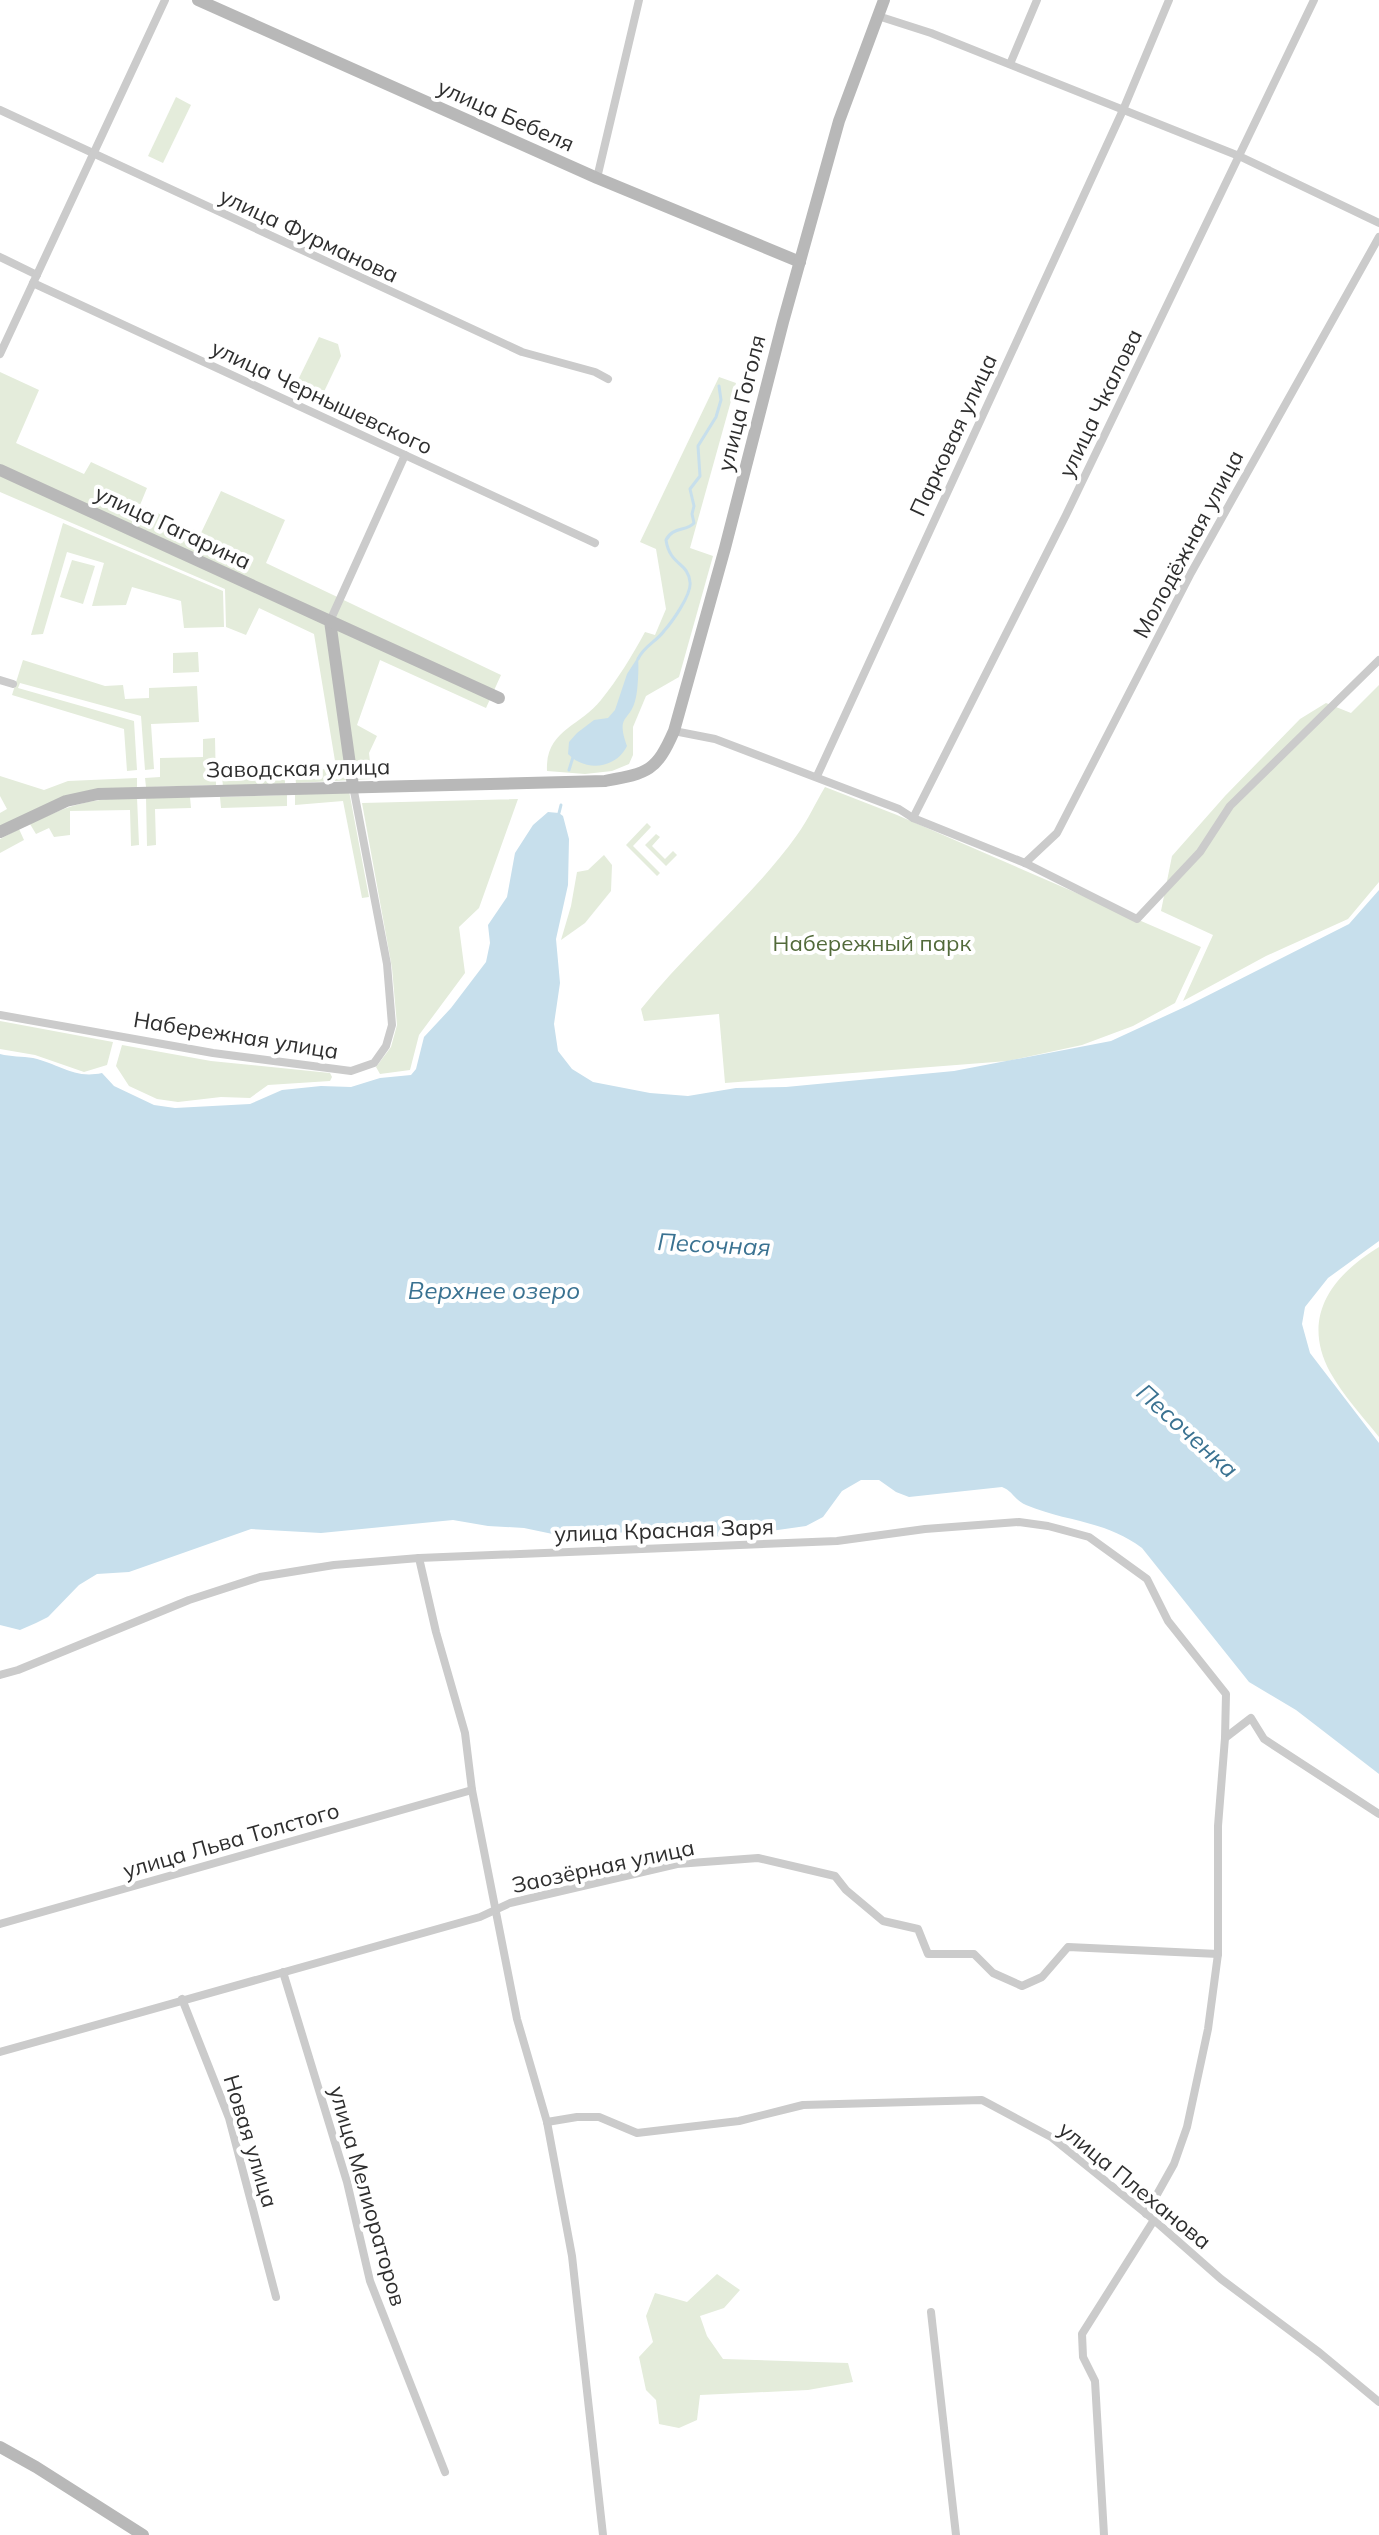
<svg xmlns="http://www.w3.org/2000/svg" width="1379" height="2535" viewBox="0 0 1379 2535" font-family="Mulish,sans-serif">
	<rect width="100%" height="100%" fill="#fff"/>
	<g fill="#e4ecdb">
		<polygon points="176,97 191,105 163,163 148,156"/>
		<polygon points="319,337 338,344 341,356 321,398 317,401 298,394 297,382"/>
		<polygon points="0,372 39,390 16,443 84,474 91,462 147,488 140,505 201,533 221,491 285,520 266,563 501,675 486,708 380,660 357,725 377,736 369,753 372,779 296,783 295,774 336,767 314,634 259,608 246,635 226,627 225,589 0,492"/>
		<path d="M 719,377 L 736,383 L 690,548 L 713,556 L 679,677 L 646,696 L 633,727 L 633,755 L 629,764 L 612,771 L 585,774 L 547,771 C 545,730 581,726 601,700 C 618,679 632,656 645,632 L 655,635 L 666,609 L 656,549 L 640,542 Z"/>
		<polygon points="63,523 223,591 224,627 184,628 181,601 132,587 126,605 92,606 104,563 67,552 43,634 31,635"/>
		<polygon points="72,560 95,566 83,604 60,597"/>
		<polygon points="198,652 199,672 173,673 173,653"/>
		<polygon points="23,660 105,686 123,685 125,699 149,698 149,688 197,686 199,722 151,724 154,769 145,770 141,716 20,683 18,688 134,721 137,770 127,771 124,729 12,695"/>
		<polygon points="1379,685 1379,882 1348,919 1266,956 1183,1001 1213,935 1161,911 1172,856 1225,796 1300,719 1326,703 1351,713"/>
		<polygon points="215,738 216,785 146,787 145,778 160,777 160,758 203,757 203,739"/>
		<polygon points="285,774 285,784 223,786 222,777"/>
		<polygon points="0,776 44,790 68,781 137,778 137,788 97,789 0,828 0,813 7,809 0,796"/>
		<path d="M 825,787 L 897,815 L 1201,947 L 1175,1003 L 1133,1026 L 1082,1045 L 1008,1061 L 725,1083 L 719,1014 L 644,1021 L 641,1009 C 689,948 753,897 797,835 C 808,820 816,802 825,787 Z"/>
		<polygon points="349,791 369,897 362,898 343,801 295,805 295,794"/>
		<polygon points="287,795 287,806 221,808 220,797"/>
		<path d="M 137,797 L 139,845 L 131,846 L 130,810 L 70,811 L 70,835 L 54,837 L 49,828 L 36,834 L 30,824 C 73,803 90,799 137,797 Z"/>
		<polygon points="146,797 190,797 191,808 155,809 156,845 147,846"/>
		<polygon points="518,799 479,908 459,927 465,973 419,1035 410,1070 380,1074 376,1067 391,1047 397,1025 392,968 362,803"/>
		<polygon points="647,823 651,827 633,846 660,873 657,876 626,845"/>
		<polygon points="19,829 24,840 0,853 0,839"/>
		<polygon points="656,834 660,837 652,846 665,859 673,851 677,855 666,866 645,845"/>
		<polygon points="604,855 612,865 611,891 585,923 561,940 571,906 577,872 588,870"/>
		<polygon points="0,1021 113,1042 107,1065 84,1072 35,1055 0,1049"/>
		<polygon points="122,1045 211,1061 330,1073 332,1077 330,1081 268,1085 250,1098 221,1097 178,1102 157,1099 129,1086 116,1066"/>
		<path d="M 1379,1247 L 1379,1437 C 1362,1416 1343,1395 1330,1372 C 1300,1316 1333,1275 1379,1247 Z"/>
		<polygon points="717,2274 740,2290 724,2308 700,2316 707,2336 723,2359 848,2363 853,2382 808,2390 700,2395 697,2420 679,2428 659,2424 656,2400 646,2390 639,2357 653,2342 646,2316 655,2293 687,2302"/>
	</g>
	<g fill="#c7dfec">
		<path d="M 638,657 C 639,665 638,689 636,697 C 631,723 615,713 627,746 C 616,769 585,772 568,754 L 569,742 L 577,733 L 594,720 L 608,718 L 615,710 L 627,674 Z"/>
		<path d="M 548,812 L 559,813 L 563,816 L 569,839 L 568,885 L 556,939 L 560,983 L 554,1024 L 558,1051 L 572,1069 L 593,1082 L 650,1093 L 688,1096 L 736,1088 L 786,1087 L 954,1071 L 1111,1041 L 1189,1005 L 1349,924 L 1379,890 L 1379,1241 L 1328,1278 L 1305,1307 L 1302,1324 L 1310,1353 L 1379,1443 L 1379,1774 L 1296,1710 L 1249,1682 L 1142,1548 C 1105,1520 1066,1522 1026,1505 C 1015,1501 1013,1491 1002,1487 L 909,1497 L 896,1492 L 879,1480 L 861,1480 L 842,1491 L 823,1517 L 806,1526 L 730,1537 L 695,1535 L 656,1526 L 597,1537 L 567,1537 L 524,1528 L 488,1526 L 453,1520 L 321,1533 L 251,1529 L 129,1572 L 97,1574 L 79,1585 L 48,1617 L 36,1623 L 20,1630 L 0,1625 L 0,1054 C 11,1057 22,1056 33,1058 C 60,1064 73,1079 102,1073 L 114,1086 L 154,1105 L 175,1108 L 250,1104 L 282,1090 L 321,1086 L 351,1087 L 380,1078 L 411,1075 L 416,1069 L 424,1037 L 451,1008 L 486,962 L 490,943 L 488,925 L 507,897 L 515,853 L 533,825 Z"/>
	</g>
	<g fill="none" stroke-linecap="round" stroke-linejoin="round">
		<g stroke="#c7dfec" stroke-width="3">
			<path d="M 638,659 C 644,646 656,642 664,631 C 672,622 692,594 690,582 C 688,562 670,566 666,540 C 673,526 686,532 694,523 L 692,514 L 694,506 L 690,489 L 700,476 L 698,446 L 716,417 L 721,400 L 719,386"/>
			<polyline points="569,770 573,757"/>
			<polyline points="559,813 561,805"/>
		</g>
		<g stroke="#cbcbcb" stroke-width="8">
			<polyline points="878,16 931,33 1239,156 1379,223"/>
			<polyline points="1010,64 1037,0"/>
			<polyline points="0,110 522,352 595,372 608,379"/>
			<polyline points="597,178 639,0"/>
			<polyline points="0,257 37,275"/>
			<polyline points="33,283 595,543"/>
			<polyline points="0,354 165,0"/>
			<polyline points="330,621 405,455"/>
			<polyline points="0,680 13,684"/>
			<polyline points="674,731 715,739 899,809 913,818 1025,863 1137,919 1200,852 1230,806 1379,660"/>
			<polyline points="817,776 1123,110 1169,0"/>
			<polyline points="913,818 1066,515 1314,0"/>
			<polyline points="1025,863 1057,833 1191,573 1379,237"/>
			<polyline points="0,1015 213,1053 351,1071 374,1063 386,1046 392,1025 387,964 353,786"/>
			<polyline points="419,1558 436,1632 465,1733 472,1790 517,2019 547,2122 572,2256 603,2535"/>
			<polyline points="0,1675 18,1670 189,1600 260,1577 334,1565 419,1558 837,1541 925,1529 1019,1522 1048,1526 1089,1537 1147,1579 1168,1621 1226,1694 1225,1738"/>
			<polyline points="0,1924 472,1790"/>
			<polyline points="283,1972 347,2182 370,2281 445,2472"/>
			<polyline points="182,1999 229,2118 276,2297"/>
			<polyline points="0,2052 480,1917 510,1903 677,1864 758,1858 835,1876 846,1890 883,1921 918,1929 928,1954 974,1954 993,1973 1022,1986 1042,1977 1068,1947 1218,1954"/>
			<polyline points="547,2122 577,2117 599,2117 637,2133 739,2121 803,2105 982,2100 1051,2137 1154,2220 1221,2279 1320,2353 1379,2402"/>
			<polyline points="1146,2214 1174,2164 1187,2127 1208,2029 1218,1954 1218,1826 1225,1738 1251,1718 1264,1739 1379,1814"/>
			<polyline points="931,2312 956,2535"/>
			<polyline points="1104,2535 1095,2381 1083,2357 1082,2334 1154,2220"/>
		</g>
		<g stroke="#b8b8b8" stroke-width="12">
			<polyline points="198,0 597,178 800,262"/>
			<polyline points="0,470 330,621 353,786"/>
			<polyline points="330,621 499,698"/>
			<path d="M 0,832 L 66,801 L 98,794 L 605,781 C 648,773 656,772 674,731 L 725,548 L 783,322 L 839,121 L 884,0"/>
			<polyline points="0,2447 36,2467 143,2535"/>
		</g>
	</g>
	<g text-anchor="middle" stroke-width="8" stroke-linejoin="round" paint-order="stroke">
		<g font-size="22" fill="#2e2e2e" stroke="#fff">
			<text transform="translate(506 115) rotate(24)" y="8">улица Бебеля</text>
			<text transform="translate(309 235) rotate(25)" y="8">улица Фурманова</text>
			<text transform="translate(322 397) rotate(25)" y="8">улица Чернышевского</text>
			<text transform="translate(741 403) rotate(-76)" y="8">улица Гоголя</text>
			<text transform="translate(1100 403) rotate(-64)" y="8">улица Чкалова</text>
			<text transform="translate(953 435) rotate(-65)" y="8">Парковая улица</text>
			<text transform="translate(173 527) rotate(25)" y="8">улица Гагарина</text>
			<text transform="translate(1188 544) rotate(-62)" y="8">Молодёжная улица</text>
			<text transform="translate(298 768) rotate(-1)" y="8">Заводская улица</text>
			<text transform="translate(236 1035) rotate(9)" y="8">Набережная улица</text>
			<text transform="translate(664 1530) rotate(-2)" y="8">улица Красная Заря</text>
			<text transform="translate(231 1840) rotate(-16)" y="8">улица Льва Толстого</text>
			<text transform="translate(603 1866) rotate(-12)" y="8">Заозёрная улица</text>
			<text transform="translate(251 2141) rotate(73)" y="8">Новая улица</text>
			<text transform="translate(1135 2185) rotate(39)" y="8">улица Плеханова</text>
			<text transform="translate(368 2196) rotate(74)" y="8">улица Мелиораторов</text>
		</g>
		<g font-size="22" fill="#526a3a" stroke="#fff">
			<text x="872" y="951">Набережный парк</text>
		</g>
		<g font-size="24" font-style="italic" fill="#3a7291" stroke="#fff">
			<text transform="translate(714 1245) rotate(3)" y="8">Песочная</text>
			<text x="494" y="1299">Верхнее озеро</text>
			<text transform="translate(1187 1431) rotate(42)" y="8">Песоченка</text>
		</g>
	</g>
</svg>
